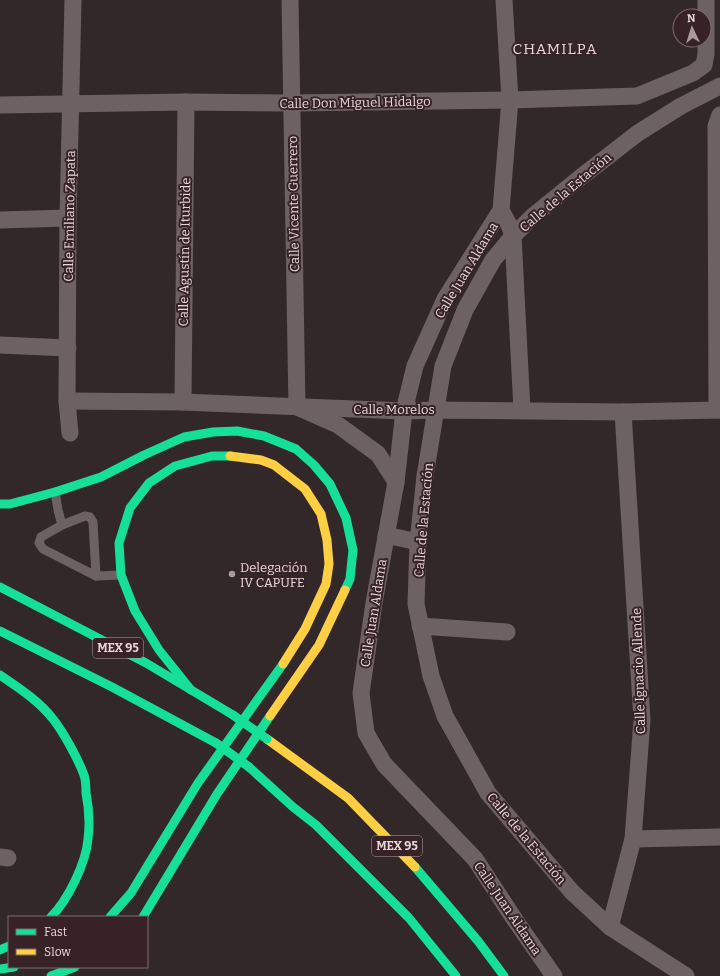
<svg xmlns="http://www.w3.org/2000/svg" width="720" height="976" viewBox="0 0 720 976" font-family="Bitter,serif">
	<rect width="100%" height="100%" fill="#32282a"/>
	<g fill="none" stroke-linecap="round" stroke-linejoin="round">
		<g stroke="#6e6163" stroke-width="9">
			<polyline points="55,492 58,510 62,525"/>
			<polygon points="85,516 90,517 93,522 96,576 43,549 39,543 41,537 62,525"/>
			<polyline points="96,576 121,575"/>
		</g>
		<g stroke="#6e6163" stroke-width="17">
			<polyline points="290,0 297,407 338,425 378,454 396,482"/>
			<polyline points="504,0 510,100 501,210 445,299 415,366 404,411 396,482 374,603 361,693 366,733 384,764 475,859 515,920 554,976"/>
			<polyline points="0,105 186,102 292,103 510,100 637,96 693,73 704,65 706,54 706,0"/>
			<polyline points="501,210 510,227 513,236 522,410"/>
			<polyline points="0,220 68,218"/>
			<polyline points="0,345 68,348"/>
			<polyline points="67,401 183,402 404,411 435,410 623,412 720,410"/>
			<polyline points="183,402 186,102"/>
			<polyline points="717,410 716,126 720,115"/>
			<polyline points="70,433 67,401 68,218 73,0"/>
			<polyline points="386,535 418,542"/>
			<polyline points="420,626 507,632"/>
			<polyline points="633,839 720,837"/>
			<polyline points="0,857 8,858"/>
			<polyline points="610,927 633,839 642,720 623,412"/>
			<polyline points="686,976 610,927 572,892 488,793 445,716 431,676 416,604 418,542 425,476 443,366 465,310 493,260 513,236 533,216 581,177 638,133 681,106 720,86"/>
		</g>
		<g stroke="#16e098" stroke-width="9">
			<polyline points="0,504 10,504 55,492 101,477 144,455 184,437 213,432 237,431 264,436 296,449 314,465 330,484 346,518 353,550 350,579 345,590"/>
			<polyline points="0,587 146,663 233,715"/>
			<polyline points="0,631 112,687 216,743"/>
			<path d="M 0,675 C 19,688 39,701 53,719 C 64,733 78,759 84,775 C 86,781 86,788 86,793 C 89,808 90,823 88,839 C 86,863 68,900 51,917"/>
			<polyline points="191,690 159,650 135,611 121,575 119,543 130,508 149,483 175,466 212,456 230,456"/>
			<polyline points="249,767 293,807 316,825 409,918 456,976"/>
			<polyline points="415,867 478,941 504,976"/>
			<polyline points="110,917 131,893 198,783 283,664"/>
			<polyline points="143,917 217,794 270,716"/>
			<polyline points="0,950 9,946"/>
			<polyline points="0,969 14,967"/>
			<polyline points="51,976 75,967"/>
		</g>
		<g stroke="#ffcf43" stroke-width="9">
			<polyline points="230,456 261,460 274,465 305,489 321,514 327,540 329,564 326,584 305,629 283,664"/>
			<polyline points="270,716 319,645 345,590"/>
			<polyline points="267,739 348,798 415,867"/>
		</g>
		<g stroke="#16e098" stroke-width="9">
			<polyline points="233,715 267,739"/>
			<polyline points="216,743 249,767"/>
		</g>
	</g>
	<circle fill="#a69a9c" stroke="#372326" stroke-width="1.5" cx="232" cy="574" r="4"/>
	<g text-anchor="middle" stroke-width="4" stroke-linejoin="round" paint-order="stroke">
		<g fill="#372326" stroke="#b1a1a3" stroke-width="1">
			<rect x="93" y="638" width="50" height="20" rx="3"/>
			<rect x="372" y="836" width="50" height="20" rx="3"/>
		</g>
		<g font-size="12" font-weight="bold" fill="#e5d7d9">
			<text x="118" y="652">MEX 95</text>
			<text x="397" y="850">MEX 95</text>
		</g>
		<g font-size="13" fill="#e5d7d9" stroke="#372326">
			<text transform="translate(355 102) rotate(-1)" y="5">Calle Don Miguel Hidalgo</text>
			<text transform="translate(565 192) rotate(-40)" y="5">Calle de la Estación</text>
			<text transform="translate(293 204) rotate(-91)" y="5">Calle Vicente Guerrero</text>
			<text transform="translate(69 216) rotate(-89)" y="5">Calle Emiliano Zapata</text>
			<text transform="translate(184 252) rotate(-89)" y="5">Calle Agustín de Iturbide</text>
			<text transform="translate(466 270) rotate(-59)" y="5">Calle Juan Aldama</text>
			<text x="394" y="414">Calle Morelos</text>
			<text transform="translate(423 520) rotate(-85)" y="5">Calle de la Estación</text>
			<text transform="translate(373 613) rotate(-81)" y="5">Calle Juan Aldama</text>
			<text transform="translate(638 671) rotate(-92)" y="5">Calle Ignacio Allende</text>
			<text transform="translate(527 838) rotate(50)" y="5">Calle de la Estación</text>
			<text transform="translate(508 908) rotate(56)" y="5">Calle Juan Aldama</text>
		</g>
		<g font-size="13" fill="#e5d7d9" stroke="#372326" text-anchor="start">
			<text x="240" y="572">Delegación<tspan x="240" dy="15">IV CAPUFE</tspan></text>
		</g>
		<g font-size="15" letter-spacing="1" fill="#e5d7d9" stroke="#372326">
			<text x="555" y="54">CHAMILPA</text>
		</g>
	</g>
	<rect x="8" y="916" width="140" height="52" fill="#372326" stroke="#7d6b6e"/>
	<rect x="16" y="929" width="20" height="6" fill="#16e098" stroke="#7d6b6e"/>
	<text x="44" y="936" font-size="12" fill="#e5d7d9">Fast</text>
	<rect x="16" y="949" width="20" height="6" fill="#ffcf43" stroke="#7d6b6e"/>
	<text x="44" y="956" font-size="12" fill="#e5d7d9">Slow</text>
	<g transform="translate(692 28) rotate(356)"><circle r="19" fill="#372326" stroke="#7d6b6e"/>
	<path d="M0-3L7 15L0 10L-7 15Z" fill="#a69a9c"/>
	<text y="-6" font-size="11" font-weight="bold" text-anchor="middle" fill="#e5d7d9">N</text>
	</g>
</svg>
